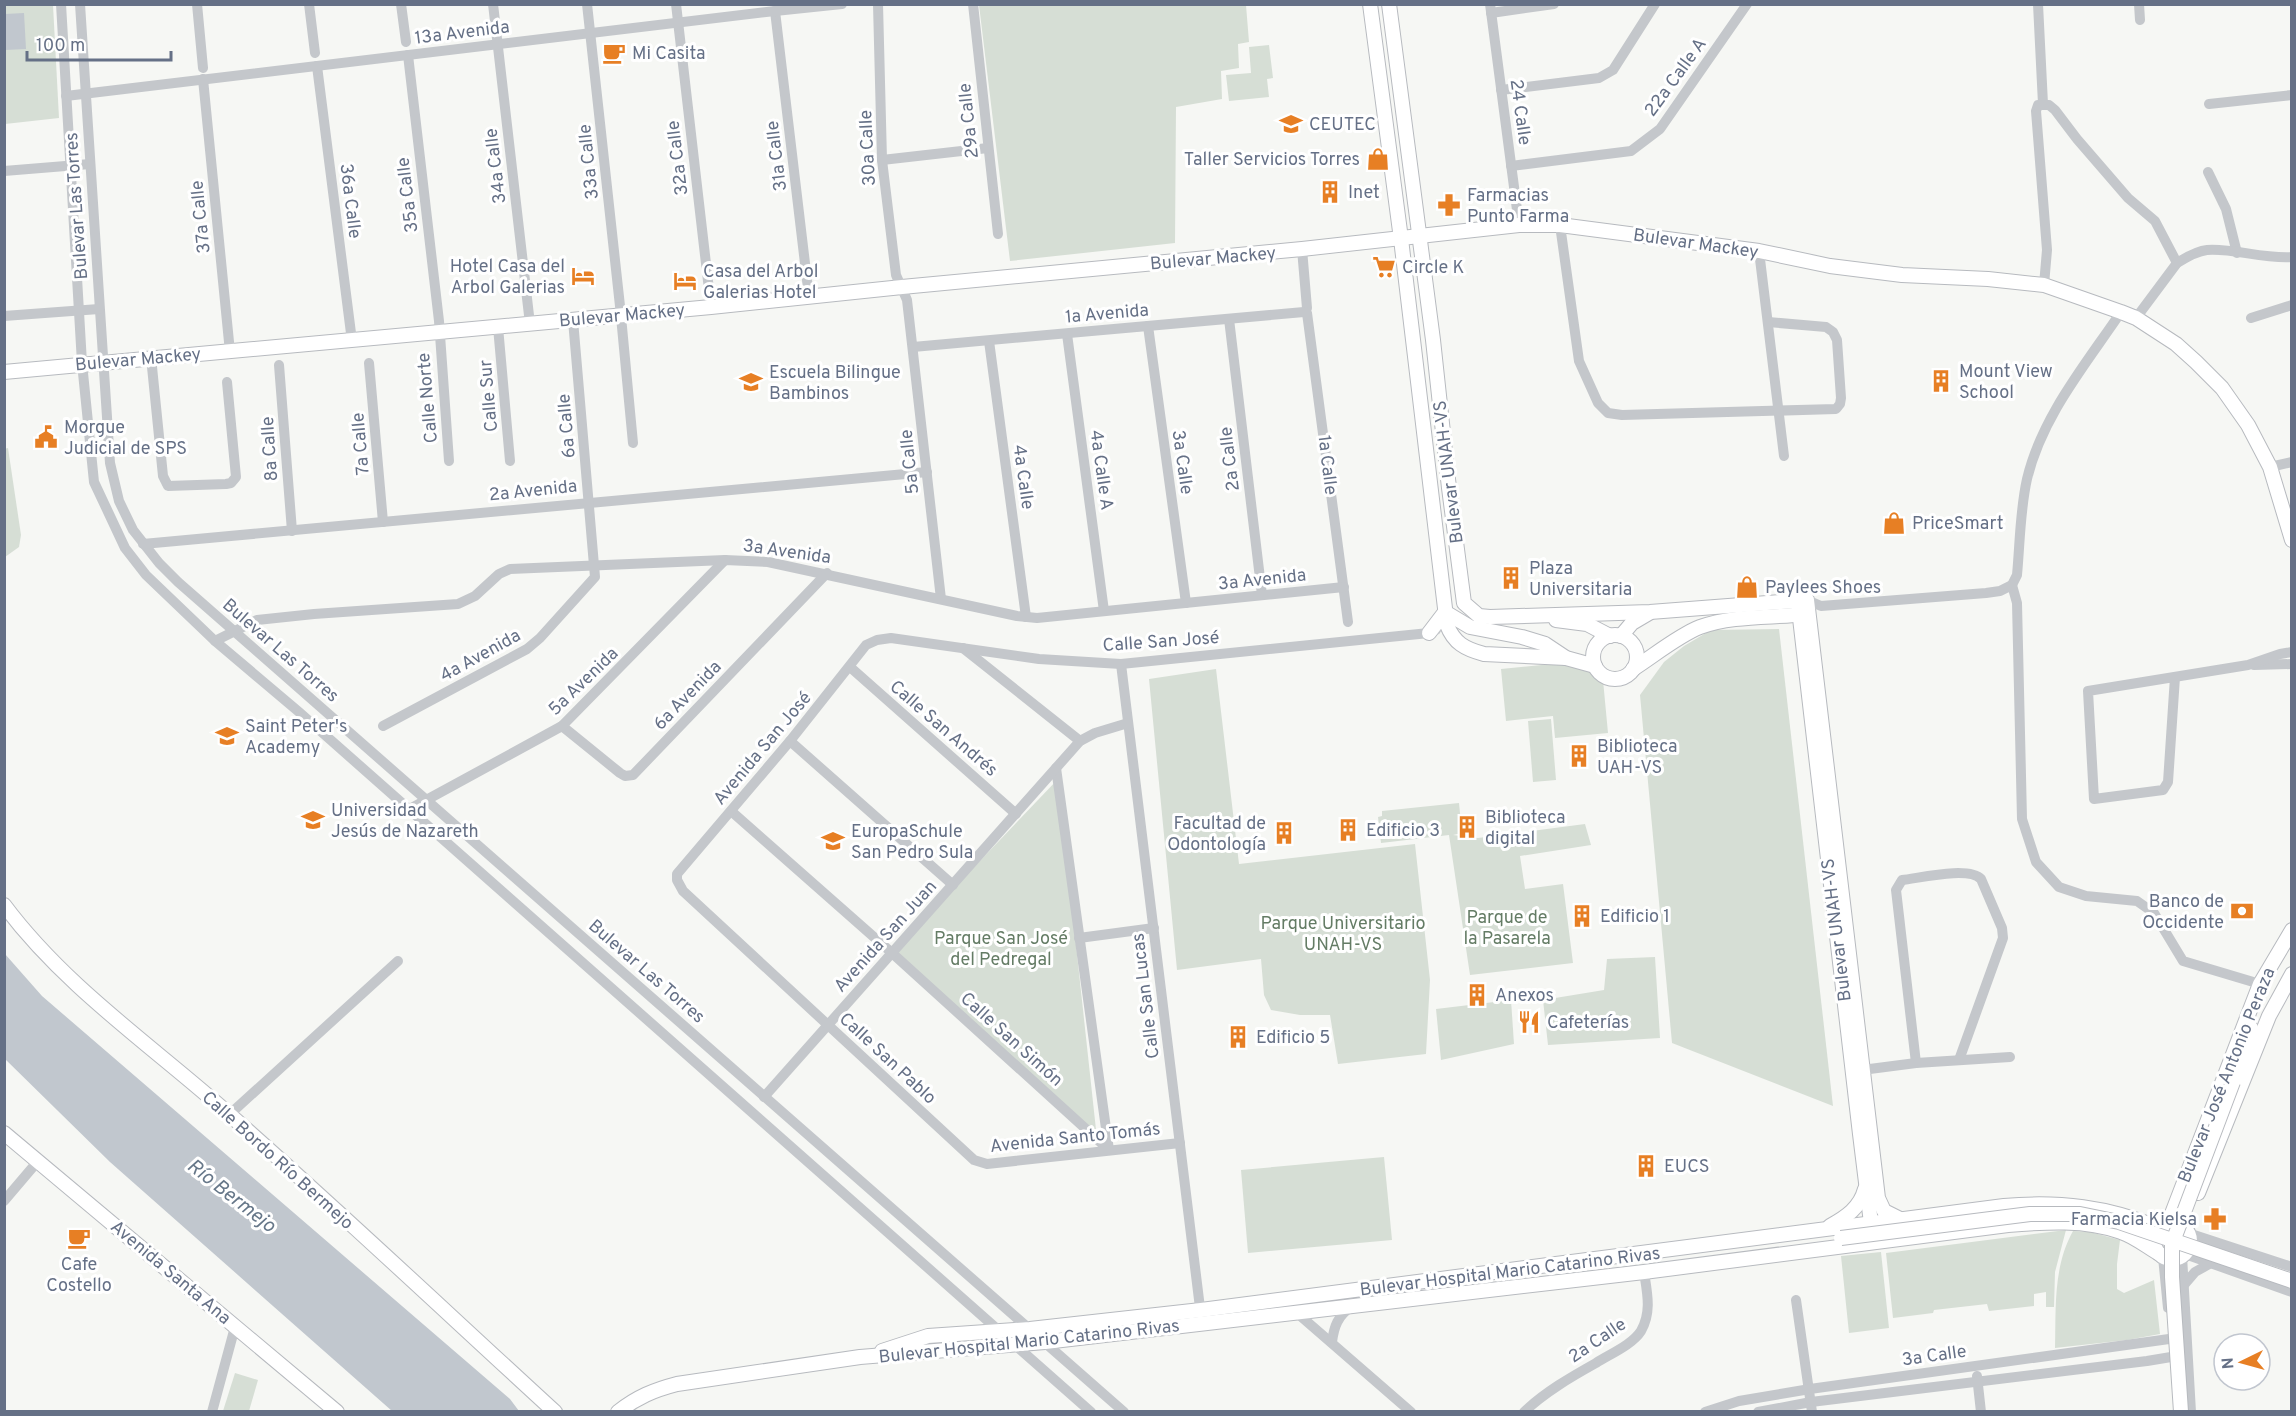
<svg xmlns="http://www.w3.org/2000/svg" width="2296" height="1416" viewBox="0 0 2296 1416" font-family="Overpass,sans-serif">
	<rect width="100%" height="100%" fill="#f6f7f4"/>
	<g fill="#d6ded5">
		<polygon points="4,5 53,5 59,118 5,124"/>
		<polygon points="979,5 1246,5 1249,42 1238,44 1239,68 1221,71 1222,99 1176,107 1175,243 1010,261"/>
		<polygon points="1269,45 1273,78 1267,79 1269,97 1229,101 1226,75 1251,73 1249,47"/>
		<polygon points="8,448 21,535 19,547 5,557 4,449"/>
		<polygon points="1779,629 1833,1106 1672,1043 1640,695 1664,662 1684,646 1711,630"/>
		<polygon points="1601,659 1608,733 1555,738 1553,716 1506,721 1501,669"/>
		<polygon points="1216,669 1239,864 1415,844 1430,980 1426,1054 1338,1064 1330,1015 1300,1015 1271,1010 1264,995 1261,959 1177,970 1149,679"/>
		<polygon points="1551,719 1556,780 1533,782 1528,721"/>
		<polygon points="1058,779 1097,1139 892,953"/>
		<polygon points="1459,803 1462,833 1453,835 1478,838 1585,824 1591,845 1520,856 1525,889 1563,884 1573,963 1470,975 1449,835 1381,843 1378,817 1382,816 1382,811"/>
		<polygon points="1655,957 1660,1038 1548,1045 1543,1000 1604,990 1607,959"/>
		<polygon points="1511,1000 1514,1044 1441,1060 1436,1009"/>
		<polygon points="1384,1157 1392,1240 1248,1253 1241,1170"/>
		<polygon points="2066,1230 2055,1272 2054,1307 2046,1307 2046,1292 2034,1294 2034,1306 1989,1311 1987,1304 1934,1310 1933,1313 1893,1318 1886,1253"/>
		<path d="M 2073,1231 L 2090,1232 L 2120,1240 L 2117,1264 L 2117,1289 L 2124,1293 L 2154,1280 L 2160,1334 L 2127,1340 L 2055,1348 C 2056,1308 2053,1267 2073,1231 Z"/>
		<polygon points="1881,1252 1889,1328 1849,1333 1841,1256"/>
		<polygon points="235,1373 258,1380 249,1411 223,1411"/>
	</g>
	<g fill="#c1c7ce">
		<polygon points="24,13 26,49 5,50 5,14"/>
		<polygon points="5,954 42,996 510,1399 519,1411 392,1411 110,1162 5,1059"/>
	</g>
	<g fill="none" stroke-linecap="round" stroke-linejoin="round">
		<g stroke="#b7babf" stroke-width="16">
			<g id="major">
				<path d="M 1370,4 L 1401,239 L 1447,625 C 1454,643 1465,649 1484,654 L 1566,658"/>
				<polyline points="1389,4 1433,340 1449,488 1464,603 1479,616 1490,617 1650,612 1807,600 1878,1198 1884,1211 1902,1220"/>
				<polyline points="4,372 711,307 902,287 1302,249 1519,225 1560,225 1759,251 1830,266 1902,275 1988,279 2044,285 2121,312 2136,318 2176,344 2196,362 2222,388 2248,425 2270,467 2292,540"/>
				<polyline points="1798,601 1860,1134 1871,1223 1874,1229"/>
				<polyline points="1445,612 1470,627 1522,637 1545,644 1566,658 1595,666"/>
				<polyline points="1556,620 1587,624 1610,636"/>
				<polyline points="1429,633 1445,612"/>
				<circle cx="1615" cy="657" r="22"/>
				<polyline points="1621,636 1632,623 1649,613"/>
				<path d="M 1633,669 C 1652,657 1679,635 1700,627 C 1733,615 1771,618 1806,614"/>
				<path d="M 4,905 C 66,988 154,1047 230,1115 C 340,1212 447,1313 555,1412"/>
				<polyline points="2233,1082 2251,1028"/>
				<polyline points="4,1133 337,1412"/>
				<polyline points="2198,1193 2269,1016 2292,974"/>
				<circle cx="2172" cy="1241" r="18"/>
				<polyline points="2168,1224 2260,984 2292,930"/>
				<path d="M 1830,1226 C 1846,1217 1860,1208 1865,1189"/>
				<path d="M 882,1351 L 928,1336 L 1030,1329 L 1201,1310 L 2004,1206 C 2059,1201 2108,1207 2159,1228"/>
				<path d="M 618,1412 C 637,1397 654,1390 677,1384 L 860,1357 L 1045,1342 L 1644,1272 L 2008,1225 C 2045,1222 2085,1219 2121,1232 C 2134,1236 2146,1246 2158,1253"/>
			</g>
		</g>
		<g stroke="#c4c7cb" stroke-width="10">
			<polyline points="61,4 82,363 94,482 125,548 146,575 215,641 299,712 1091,1412"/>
			<polyline points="80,4 110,463 119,501 133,530 159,563 178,582 1124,1412"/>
			<polyline points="197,4 203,68"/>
			<polyline points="309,4 315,53"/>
			<polyline points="401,4 406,42"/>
			<polyline points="493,4 530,324"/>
			<polyline points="587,4 620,306 633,443"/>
			<polyline points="676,4 711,307"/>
			<polyline points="878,4 882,160 896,275 907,300 941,599"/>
			<polyline points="973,4 998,234"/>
			<polyline points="1490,4 1519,225"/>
			<polyline points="2038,4 2043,104"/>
			<polyline points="2139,4 2140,20"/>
			<polyline points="775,11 809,297"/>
			<polyline points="1491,13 1554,4"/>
			<polyline points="408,55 439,321 449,461"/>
			<polyline points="317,66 352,341"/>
			<polyline points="203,79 230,352"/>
			<polyline points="1501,90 1599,78 1613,70 1655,4"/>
			<polyline points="66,96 775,11 842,4"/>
			<polyline points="2209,104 2292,95"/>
			<polyline points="882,160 988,148"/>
			<polyline points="1511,166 1631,151 1660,129 1747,4"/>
			<polyline points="4,171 90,164"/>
			<polyline points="2208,172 2226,209 2237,253"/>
			<polyline points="1560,225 1579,361 1598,403 1608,413 1622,415 1836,409 1840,404 1841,398 1837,340 1833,332 1826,327 1768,322"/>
			<polyline points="1302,249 1307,308"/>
			<polyline points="1759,251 1784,456"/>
			<polyline points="2044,285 2047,250 2036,111 2038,105 2049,105 2055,110 2077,139 2128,198 2155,221 2177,263"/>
			<polyline points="4,316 99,309"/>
			<path d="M 2136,318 L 2177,263 C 2185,258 2197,251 2207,250 C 2233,248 2263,259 2292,257"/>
			<polyline points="2251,318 2292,305"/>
			<polyline points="1229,319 1262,595"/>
			<polyline points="1148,326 1186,603"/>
			<polyline points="498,327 510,461"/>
			<polyline points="1067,334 1104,611"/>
			<polyline points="989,341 1026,617"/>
			<polyline points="913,347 1304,312 1307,313 1348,622"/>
			<polyline points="151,357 163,476 168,486 226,484 231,483 236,477 227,382"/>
			<polyline points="369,363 383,522"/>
			<polyline points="279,365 292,531"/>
			<polyline points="2270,467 2292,462"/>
			<polyline points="143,544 927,472"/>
			<polyline points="2012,585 2017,603 2022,819 2036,862 2059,887 2086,896 2137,901 2154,913 2183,961 2260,984"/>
			<path d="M 1807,600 L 1821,606 L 1986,593 L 2000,591 L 2012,585 L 2017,575 C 2020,543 2020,510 2027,479 C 2042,416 2086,364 2121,312"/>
			<polyline points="215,641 257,620 314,614 458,604 475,596 499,574 510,569 725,560 768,562 1017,616 1037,618 1344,587"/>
			<polyline points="963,648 1080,741"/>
			<polyline points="1121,664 1201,1316"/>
			<polyline points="2254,665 2292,664"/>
			<polyline points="850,667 1016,814"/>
			<polyline points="2175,677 2168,782 2163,790 2094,799 2088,691 2248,665 2280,654 2292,652"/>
			<polyline points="383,726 527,649 540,638 595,577 573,320"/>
			<polyline points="562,726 620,773 625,776 633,775 827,573"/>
			<polyline points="790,741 953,885"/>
			<polyline points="1056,768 1109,1150"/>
			<polyline points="408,810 562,726 725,560"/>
			<polyline points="731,811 892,953 1109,1150"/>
			<polyline points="1079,938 1154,928"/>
			<path d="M 1916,1063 L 1896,890 L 1902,880 C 1920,878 1969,866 1981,879 L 2002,928 L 2003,938 L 1959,1060"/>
			<polyline points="1862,1070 1916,1063 2010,1057"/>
			<polyline points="764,1097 1080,741 1095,733 1128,723"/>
			<polyline points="230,1114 398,961"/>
			<polyline points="1180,1143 987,1164 974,1160 683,891 677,880 677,874 790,741 866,645 877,640 891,638 1039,659 1121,664 1429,633 1436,630"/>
			<polyline points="4,1201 38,1161"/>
			<polyline points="2188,1233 2292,1267"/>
			<polyline points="2185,1254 2292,1292"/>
			<polyline points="2182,1256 2191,1412"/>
			<polyline points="2163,1257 2168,1308"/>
			<polyline points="2183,1286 2195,1272 2211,1263"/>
			<polyline points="1796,1300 1812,1412"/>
			<polyline points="1297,1313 1411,1412"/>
			<path d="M 1332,1342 C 1334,1326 1338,1316 1351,1307"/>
			<polyline points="1977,1376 1981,1412"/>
			<polyline points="212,1412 235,1327"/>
			<path d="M 1524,1412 C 1545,1392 1571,1377 1596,1363 C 1610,1354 1632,1345 1641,1331 C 1652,1312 1647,1292 1644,1272"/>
			<polyline points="1705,1412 1739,1401 1810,1389 2169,1339"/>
			<polyline points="1758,1412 1811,1402 2147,1361 2171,1357 2187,1348"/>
		</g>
		<use href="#major" stroke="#fff" stroke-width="14"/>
		<g stroke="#b7babf" stroke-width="16" stroke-linecap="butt">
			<g id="major-bridge">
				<polyline points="1841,1238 2030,1214 2080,1214 2119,1222 2292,1281"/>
				<polyline points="2181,1412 2172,1277 2172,1244 2233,1082"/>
			</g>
		</g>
		<use href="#major-bridge" stroke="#fff" stroke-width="14"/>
	</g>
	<defs>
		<g id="cafe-bare" transform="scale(1.8)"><path d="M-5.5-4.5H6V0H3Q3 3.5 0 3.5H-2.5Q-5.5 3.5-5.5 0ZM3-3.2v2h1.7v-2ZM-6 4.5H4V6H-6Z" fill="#e77f24" stroke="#fff" stroke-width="2.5" paint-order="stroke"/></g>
		<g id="university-bare" transform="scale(1.8)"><path d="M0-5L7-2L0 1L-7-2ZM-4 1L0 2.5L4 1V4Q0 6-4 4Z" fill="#e77f24" stroke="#fff" stroke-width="2.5" paint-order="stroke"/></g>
		<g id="shop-bare" transform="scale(1.8)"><path d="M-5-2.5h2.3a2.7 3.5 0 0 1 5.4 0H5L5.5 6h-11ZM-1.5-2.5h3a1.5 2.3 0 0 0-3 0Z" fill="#e77f24" stroke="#fff" stroke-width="2.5" paint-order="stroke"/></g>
		<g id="building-bare" transform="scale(1.8)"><path d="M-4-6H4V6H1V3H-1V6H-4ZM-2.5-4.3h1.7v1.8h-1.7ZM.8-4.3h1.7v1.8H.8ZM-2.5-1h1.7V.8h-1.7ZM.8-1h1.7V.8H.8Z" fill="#e77f24" stroke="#fff" stroke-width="2.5" paint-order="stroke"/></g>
		<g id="pharmacy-bare" transform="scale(1.8)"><path d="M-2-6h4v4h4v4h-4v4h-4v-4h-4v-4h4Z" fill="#e77f24" stroke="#fff" stroke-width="2.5" paint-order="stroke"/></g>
		<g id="supermarket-bare" transform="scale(1.8)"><path d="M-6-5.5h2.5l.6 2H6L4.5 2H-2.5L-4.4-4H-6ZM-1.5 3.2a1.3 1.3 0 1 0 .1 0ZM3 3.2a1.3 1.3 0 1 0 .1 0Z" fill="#e77f24" stroke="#fff" stroke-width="2.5" paint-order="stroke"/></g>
		<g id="hotel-bare" transform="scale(1.8)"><path d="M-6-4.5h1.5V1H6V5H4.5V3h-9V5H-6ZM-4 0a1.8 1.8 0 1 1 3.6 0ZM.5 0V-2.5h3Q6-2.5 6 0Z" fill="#e77f24" stroke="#fff" stroke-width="2.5" paint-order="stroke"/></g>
		<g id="school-bare" transform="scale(1.8)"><path d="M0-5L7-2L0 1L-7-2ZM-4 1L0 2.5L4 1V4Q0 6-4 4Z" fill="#e77f24" stroke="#fff" stroke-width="2.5" paint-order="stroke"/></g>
		<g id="civic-bare" transform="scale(1.8)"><path d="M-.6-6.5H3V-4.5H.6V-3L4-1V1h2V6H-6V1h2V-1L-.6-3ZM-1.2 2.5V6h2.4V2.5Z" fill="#e77f24" stroke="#fff" stroke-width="2.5" paint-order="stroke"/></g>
		<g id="bank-bare" transform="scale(1.8)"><path d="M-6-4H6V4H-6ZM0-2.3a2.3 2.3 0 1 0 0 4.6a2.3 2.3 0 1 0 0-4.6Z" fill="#e77f24" stroke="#fff" stroke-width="2.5" paint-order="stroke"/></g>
		<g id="restaurant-bare" transform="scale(1.8)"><path d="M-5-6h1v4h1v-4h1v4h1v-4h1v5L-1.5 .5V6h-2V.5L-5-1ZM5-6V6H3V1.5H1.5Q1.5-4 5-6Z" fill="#e77f24" stroke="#fff" stroke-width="2.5" paint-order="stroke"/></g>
	</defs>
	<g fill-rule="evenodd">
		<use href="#cafe-bare" x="614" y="53"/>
		<use href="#university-bare" x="1291" y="124"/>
		<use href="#shop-bare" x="1378" y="159"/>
		<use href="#building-bare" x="1330" y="192"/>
		<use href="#pharmacy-bare" x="1449" y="205"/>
		<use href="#supermarket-bare" x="1384" y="267"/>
		<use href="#hotel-bare" x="583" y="276"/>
		<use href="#hotel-bare" x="685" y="281"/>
		<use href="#building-bare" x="1941" y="381"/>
		<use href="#school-bare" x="751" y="382"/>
		<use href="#civic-bare" x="46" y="437"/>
		<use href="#shop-bare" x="1894" y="523"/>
		<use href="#building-bare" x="1511" y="578"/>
		<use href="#shop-bare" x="1747" y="587"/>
		<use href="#school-bare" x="227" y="736"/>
		<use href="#building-bare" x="1579" y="756"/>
		<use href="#university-bare" x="313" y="820"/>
		<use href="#building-bare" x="1467" y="827"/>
		<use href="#building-bare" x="1348" y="830"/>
		<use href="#building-bare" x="1284" y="833"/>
		<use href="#school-bare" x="833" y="841"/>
		<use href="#bank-bare" x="2242" y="911"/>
		<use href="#building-bare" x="1582" y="916"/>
		<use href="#building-bare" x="1477" y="995"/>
		<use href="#restaurant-bare" x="1529" y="1022"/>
		<use href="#building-bare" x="1238" y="1037"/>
		<use href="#building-bare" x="1646" y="1166"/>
		<use href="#pharmacy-bare" x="2215" y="1219"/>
		<use href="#cafe-bare" x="79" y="1238"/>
	</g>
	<g text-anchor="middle" stroke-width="6" stroke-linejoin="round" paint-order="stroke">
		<g font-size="18" fill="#657086" stroke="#fff">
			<text transform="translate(462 32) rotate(-7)" y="6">13a Avenida</text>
			<text transform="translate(1675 77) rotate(-54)" y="6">22a Calle A</text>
			<text transform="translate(1521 112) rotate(82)" y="6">24 Calle</text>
			<text transform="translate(968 121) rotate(-96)" y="6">29a Calle</text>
			<text transform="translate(867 148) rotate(-93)" y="6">30a Calle</text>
			<text transform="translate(776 156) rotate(-97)" y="6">31a Calle</text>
			<text transform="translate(677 158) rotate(-97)" y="6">32a Calle</text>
			<text transform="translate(588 162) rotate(-96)" y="6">33a Calle</text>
			<text transform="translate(495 166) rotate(-97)" y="6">34a Calle</text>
			<text transform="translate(407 195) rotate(-97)" y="6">35a Calle</text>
			<text transform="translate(351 201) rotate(83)" y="6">36a Calle</text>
			<text transform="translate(76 206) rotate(-94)" y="6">Bulevar Las Torres</text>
			<text transform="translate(200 217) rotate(-96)" y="6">37a Calle</text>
			<text transform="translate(1696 243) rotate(8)" y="6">Bulevar Mackey</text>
			<text transform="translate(1213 258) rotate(-5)" y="6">Bulevar Mackey</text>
			<text transform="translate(1107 313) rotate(-5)" y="6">1a Avenida</text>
			<text transform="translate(622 315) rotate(-5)" y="6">Bulevar Mackey</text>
			<text transform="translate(138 359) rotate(-5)" y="6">Bulevar Mackey</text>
			<text transform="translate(488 396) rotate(-95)" y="6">Calle Sur</text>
			<text transform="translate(427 398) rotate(-95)" y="6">Calle Norte</text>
			<text transform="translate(566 426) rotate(-95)" y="6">6a Calle</text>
			<text transform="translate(360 444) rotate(-95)" y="6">7a Calle</text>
			<text transform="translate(269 449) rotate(-94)" y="6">8a Calle</text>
			<text transform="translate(1229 459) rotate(-97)" y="6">2a Calle</text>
			<text transform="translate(909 462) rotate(-96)" y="6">5a Calle</text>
			<text transform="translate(1183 462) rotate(82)" y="6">3a Calle</text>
			<text transform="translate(1328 465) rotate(83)" y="6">1a Calle</text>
			<text transform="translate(1102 470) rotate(82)" y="6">4a Calle A</text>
			<text transform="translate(1448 472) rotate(-97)" y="6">Bulevar UNAH-VS</text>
			<text transform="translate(1024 477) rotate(82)" y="6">4a Calle</text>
			<text transform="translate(533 490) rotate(-6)" y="6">2a Avenida</text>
			<text transform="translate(787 551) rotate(8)" y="6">3a Avenida</text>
			<text transform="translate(1262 579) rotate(-6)" y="6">3a Avenida</text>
			<text transform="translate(1161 641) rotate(-4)" y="6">Calle San José</text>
			<text transform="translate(281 650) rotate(41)" y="6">Bulevar Las Torres</text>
			<text transform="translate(480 655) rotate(-29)" y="6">4a Avenida</text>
			<text transform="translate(583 681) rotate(-44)" y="6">5a Avenida</text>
			<text transform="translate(687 695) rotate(-46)" y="6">6a Avenida</text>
			<text transform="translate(944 728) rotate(41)" y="6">Calle San Andrés</text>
			<text transform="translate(762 748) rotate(-50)" y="6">Avenida San José</text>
			<text transform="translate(1836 930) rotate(-97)" y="6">Bulevar UNAH-VS</text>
			<text transform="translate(885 936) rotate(-48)" y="6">Avenida San Juan</text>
			<text transform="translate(647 971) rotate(41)" y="6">Bulevar Las Torres</text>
			<text transform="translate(1145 996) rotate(-97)" y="6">Calle San Lucas</text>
			<text transform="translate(1012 1039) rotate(42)" y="6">Calle San Simón</text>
			<text transform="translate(888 1058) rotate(43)" y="6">Calle San Pablo</text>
			<text transform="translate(2226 1075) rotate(-68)" y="6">Bulevar José Antonio Peraza</text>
			<text transform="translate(1075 1137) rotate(-6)" y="6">Avenida Santo Tomás</text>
			<text transform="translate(278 1160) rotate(42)" y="6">Calle Bordo Río Bermejo</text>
			<text transform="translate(1510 1271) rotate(-7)" y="6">Bulevar Hospital Mario Catarino Rivas</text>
			<text transform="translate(171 1272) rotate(40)" y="6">Avenida Santa Ana</text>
			<text transform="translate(1597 1340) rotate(-34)" y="6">2a Calle</text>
			<text transform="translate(1029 1341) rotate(-6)" y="6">Bulevar Hospital Mario Catarino Rivas</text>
			<text transform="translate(1934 1355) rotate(-8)" y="6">3a Calle</text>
		</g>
		<g font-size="18" fill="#657086" stroke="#fff" text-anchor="start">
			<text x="632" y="59">Mi Casita</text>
			<text x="1309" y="130">CEUTEC</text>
			<text x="1360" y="165" text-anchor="end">Taller Servicios Torres</text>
			<text x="1348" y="198">Inet</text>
			<text x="1467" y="201">Farmacias<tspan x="1467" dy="21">Punto Farma</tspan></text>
			<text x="565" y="272" text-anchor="end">Hotel Casa del<tspan x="565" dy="21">Arbol Galerias</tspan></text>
			<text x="1402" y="273">Circle K</text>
			<text x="703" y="277">Casa del Arbol<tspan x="703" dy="21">Galerias Hotel</tspan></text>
			<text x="1959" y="377">Mount View<tspan x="1959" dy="21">School</tspan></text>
			<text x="769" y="378">Escuela Bilingue<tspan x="769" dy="21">Bambinos</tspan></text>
			<text x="64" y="433">Morgue<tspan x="64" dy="21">Judicial de SPS</tspan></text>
			<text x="1912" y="529">PriceSmart</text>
			<text x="1529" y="574">Plaza<tspan x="1529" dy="21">Universitaria</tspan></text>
			<text x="1765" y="593">Paylees Shoes</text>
			<text x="245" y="732">Saint Peter's<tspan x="245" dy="21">Academy</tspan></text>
			<text x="1597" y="752">Biblioteca<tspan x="1597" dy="21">UAH-VS</tspan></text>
			<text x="331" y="816">Universidad<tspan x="331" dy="21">Jesús de Nazareth</tspan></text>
			<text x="1485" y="823">Biblioteca<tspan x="1485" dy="21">digital</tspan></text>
			<text x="1266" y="829" text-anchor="end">Facultad de<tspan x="1266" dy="21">Odontología</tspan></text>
			<text x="1366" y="836">Edificio 3</text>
			<text x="851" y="837">EuropaSchule<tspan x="851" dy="21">San Pedro Sula</tspan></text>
			<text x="2224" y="907" text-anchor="end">Banco de<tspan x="2224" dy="21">Occidente</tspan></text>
			<text x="1600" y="922">Edificio 1</text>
			<text x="1495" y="1001">Anexos</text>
			<text x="1547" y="1028">Cafeterías</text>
			<text x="1256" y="1043">Edificio 5</text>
			<text x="1664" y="1172">EUCS</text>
			<text x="2197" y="1225" text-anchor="end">Farmacia Kielsa</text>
			<text x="79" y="1270" text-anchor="middle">Cafe<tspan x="79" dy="21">Costello</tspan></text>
		</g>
		<g font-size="18" fill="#647c65" stroke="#fff">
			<text x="1507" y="923">Parque de<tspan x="1507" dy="21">la Pasarela</tspan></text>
			<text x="1343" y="929">Parque Universitario<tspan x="1343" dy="21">UNAH-VS</tspan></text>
			<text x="1001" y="944">Parque San José<tspan x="1001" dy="21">del Pedregal</tspan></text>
		</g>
		<g font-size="20" font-style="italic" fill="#667789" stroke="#fff">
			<text transform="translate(232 1195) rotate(38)" y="7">Río Bermejo</text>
		</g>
	</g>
	<rect width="2296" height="1416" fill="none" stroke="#657086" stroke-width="12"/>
	<g transform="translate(2242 1362) rotate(265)"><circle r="28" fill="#ffffff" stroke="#c1c6cf" stroke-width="1.5"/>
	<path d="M0-4.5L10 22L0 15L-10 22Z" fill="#e77f24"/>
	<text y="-9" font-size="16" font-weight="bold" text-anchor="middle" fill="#657086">N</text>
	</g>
	<path d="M27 51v9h144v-9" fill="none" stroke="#657086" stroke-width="3"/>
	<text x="36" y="51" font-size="18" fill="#657086" stroke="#ffffff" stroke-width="4.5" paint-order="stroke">100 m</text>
</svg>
